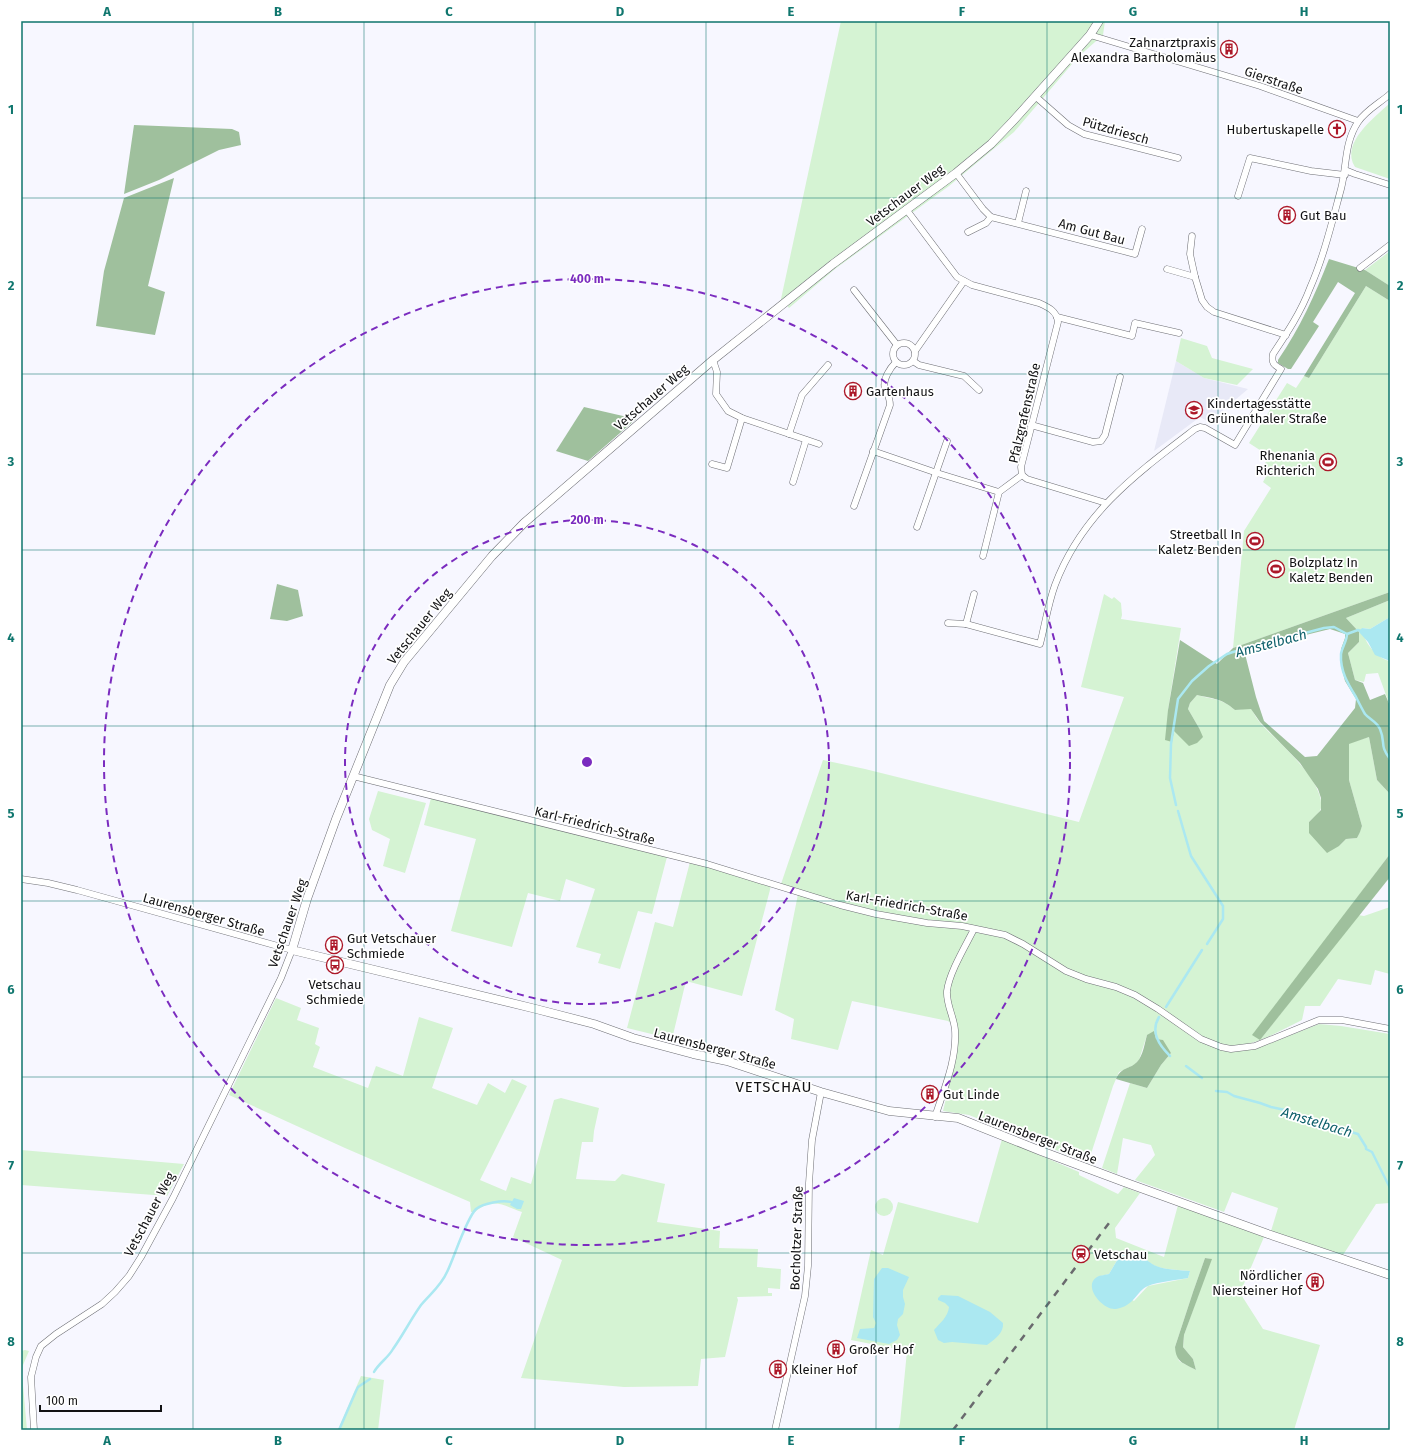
<svg xmlns="http://www.w3.org/2000/svg" width="1411" height="1451" viewBox="0 0 1411 1451" font-family="'Fira Sans',sans-serif">
	<rect width="100%" height="100%" fill="#f7f7ff"/>
	<polygon fill="#e8e9f7" points="1176,361 1204,378 1248,389 1209,422 1200,417 1154,451"/>
	<g fill="#d5f3d3" fill-rule="evenodd">
		<polygon points="841,21 1105,21 1103,35 1078,57 1014,132 949,186 835,269 789,308 781,299"/>
		<path d="M 1390,103 L 1390,179 L 1355,167 C 1340,143 1374,118 1390,103 Z"/>
		<polygon points="1390,251 1390,286 1365,270"/>
		<polygon points="1366,286 1390,301 1390,592 1233,648 1244,531 1271,488 1263,482 1269,471 1263,467 1269,456 1249,443 1287,383 1296,388 1304,376 1309,378"/>
		<polygon points="1181,338 1207,346 1212,358 1253,369 1237,385 1204,378 1176,361"/>
		<path d="M 1104,594 L 1112,599 L 1114,597 L 1121,603 L 1122,615 L 1121,619 L 1181,628 L 1168,710 L 1174,731 L 1199,728 L 1188,709 L 1190,703 L 1197,695 C 1214,700 1221,698 1235,710 L 1251,708 C 1254,714 1257,719 1261,724 C 1278,742 1325,781 1321,808 C 1320,813 1313,818 1309,822 L 1339,846 L 1346,839 L 1357,838 L 1362,826 L 1349,780 L 1349,743 L 1369,737 L 1377,780 L 1390,794 L 1390,854 L 1348,910 L 1260,1040 L 1358,915 L 1364,916 L 1390,907 L 1390,974 L 1375,970 L 1371,985 L 1338,979 L 1320,1006 L 1305,1006 L 1302,1020 C 1279,1031 1256,1046 1231,1046 C 1223,1046 1214,1042 1206,1040 L 1206,1045 L 1255,1049 L 1319,1024 L 1341,1026 L 1390,1034 L 1390,1203 L 1376,1204 L 1343,1255 L 1271,1231 L 1278,1208 L 1232,1192 L 1224,1212 L 1135,1180 L 1155,1155 L 1151,1145 L 1123,1138 L 1117,1174 L 1102,1168 L 1130,1083 L 1147,1088 L 1161,1065 L 1171,1053 L 1156,1039 L 1147,1035 L 1139,1060 L 1134,1065 L 1119,1072 L 1113,1086 L 1088,1163 L 969,1115 L 943,1111 L 956,1057 L 957,1029 L 948,1021 L 852,1001 L 838,1050 L 791,1039 L 794,1019 L 775,1010 L 799,889 L 781,884 L 823,760 L 865,769 L 1079,822 L 1124,697 L 1081,687 Z"/>
		<path d="M 1390,600 L 1390,617 L 1370,629 L 1362,628 C 1363,641 1377,659 1390,661 L 1390,706 L 1378,673 L 1366,674 L 1364,682 L 1355,680 L 1348,653 L 1359,642 L 1359,632 L 1346,618 Z"/>
		<polygon points="378,791 426,803 405,873 383,866 390,839 372,830 369,819"/>
		<polygon points="431,798 667,857 652,914 638,911 620,969 598,963 601,954 576,947 595,889 566,879 560,901 528,893 512,947 451,931 476,839 424,825"/>
		<polygon points="690,862 771,886 742,996 686,981 672,1039 627,1028 655,922 673,927"/>
		<path d="M 276,998 L 301,1008 L 297,1020 L 319,1028 L 315,1044 L 320,1047 L 313,1067 L 368,1088 L 376,1066 L 403,1076 L 419,1017 L 453,1028 L 432,1088 L 477,1105 L 488,1083 L 505,1093 L 512,1079 L 527,1086 L 480,1180 L 506,1191 L 511,1177 L 531,1184 L 554,1100 L 561,1098 L 599,1108 L 594,1131 L 593,1142 L 582,1142 L 576,1179 L 615,1181 L 622,1174 L 665,1184 L 657,1222 L 720,1231 L 719,1248 L 758,1249 L 757,1267 L 781,1269 L 780,1289 L 768,1288 L 768,1293 L 772,1293 L 772,1296 L 737,1297 L 738,1300 L 725,1357 L 701,1359 L 698,1386 L 624,1387 L 521,1378 L 562,1260 L 513,1237 L 522,1212 C 502,1205 493,1197 475,1212 L 471,1212 L 470,1202 L 345,1148 L 229,1095 Z"/>
		<path d="M 1002,1139 L 1079,1172 L 1079,1175 L 1118,1194 L 1124,1187 L 1140,1193 L 1115,1228 L 1116,1238 L 1164,1257 L 1178,1205 L 1264,1237 L 1240,1293 L 1263,1329 L 1320,1345 L 1294,1430 L 898,1430 L 900,1423 L 907,1351 L 851,1340 L 871,1250 L 883,1255 L 898,1202 L 978,1223 ZM 1125,1251 C 1145,1252 1144,1262 1158,1267 C 1168,1270 1180,1270 1190,1271 L 1188,1278 L 1148,1286 L 1134,1301 L 1097,1277 L 1109,1274 L 1119,1257 ZM 1205,1258 L 1211,1259 L 1184,1335 L 1183,1347 L 1193,1359 L 1196,1370 L 1179,1361 L 1175,1347 L 1193,1292 Z"/>
		<polygon points="21,1150 184,1164 167,1196 21,1185"/>
		<circle cx="884" cy="1207" r="9"/>
		<polygon points="25,1350 29,1351 23,1365 22,1374 27,1430 21,1430 21,1351"/>
		<polygon points="361,1376 384,1380 378,1430 338,1430"/>
	</g>
	<g fill="#9fc09d" fill-rule="evenodd">
		<polygon points="134,125 232,129 239,132 241,145 219,150 159,180 124,194"/>
		<polygon points="174,178 148,286 165,292 155,335 96,326 104,271 124,198"/>
		<path d="M 1329,259 L 1365,270 L 1390,286 L 1390,301 L 1366,286 L 1309,378 L 1304,376 L 1355,293 L 1338,282 L 1313,322 L 1319,326 L 1291,369 L 1288,369 L 1278,363 L 1278,360 C 1300,328 1315,295 1329,259 Z"/>
		<polygon points="584,407 636,419 588,461 556,451"/>
		<polygon points="277,584 298,590 303,616 287,621 270,619"/>
		<path d="M 1390,592 L 1390,600 L 1346,618 L 1359,632 L 1359,642 L 1348,653 L 1355,680 L 1363,683 L 1370,700 L 1385,694 L 1390,706 L 1390,794 L 1377,780 L 1369,737 L 1349,744 L 1349,780 L 1362,826 L 1360,832 L 1357,838 L 1346,839 L 1339,846 L 1327,853 L 1309,833 L 1309,822 L 1321,810 L 1321,798 L 1318,789 L 1300,763 L 1260,722 L 1251,709 L 1235,710 C 1221,698 1214,699 1197,695 L 1190,703 L 1188,709 L 1199,728 L 1203,737 L 1197,743 L 1189,746 L 1174,731 L 1172,742 L 1165,740 L 1168,710 L 1180,640 L 1217,664 L 1233,648 ZM 1330,629 L 1345,634 L 1345,638 L 1341,649 L 1341,665 L 1345,681 L 1356,699 L 1355,708 L 1317,756 L 1305,757 L 1264,721 L 1256,697 L 1244,650 Z"/>
		<polygon points="1390,854 1390,877 1260,1040 1252,1035"/>
		<path d="M 1154,1031 L 1156,1039 L 1163,1040 L 1171,1053 L 1161,1065 L 1147,1088 L 1116,1079 C 1122,1066 1129,1070 1137,1062 C 1143,1056 1145,1042 1147,1035 Z"/>
		<path d="M 1205,1258 L 1212,1259 L 1184,1335 L 1183,1347 L 1193,1359 L 1196,1370 C 1184,1363 1176,1363 1175,1347 L 1193,1292 Z"/>
	</g>
	<g fill="#abe8f1">
		<polygon points="1390,617 1390,661 1375,655 1368,642 1359,632 1362,628 1370,629"/>
		<polygon points="514,1198 524,1201 521,1209 517,1209 510,1205"/>
		<path d="M 1125,1251 C 1145,1252 1144,1262 1159,1267 C 1168,1270 1180,1270 1190,1271 L 1188,1278 C 1178,1280 1157,1282 1148,1286 C 1136,1291 1135,1306 1116,1309 C 1103,1311 1082,1286 1097,1277 C 1100,1275 1106,1275 1109,1274 L 1119,1257 Z"/>
		<polygon points="882,1268 888,1268 909,1277 903,1290 903,1297 905,1304 903,1314 898,1319 897,1325 900,1335 897,1340 889,1344 857,1338 860,1329 874,1328 876,1323 873,1317 874,1279"/>
		<path d="M 941,1295 L 958,1296 L 990,1312 L 1003,1323 C 1004,1333 995,1339 987,1345 L 952,1342 L 944,1343 L 938,1340 L 934,1330 C 940,1323 948,1317 949,1307 L 945,1303 L 938,1300 L 938,1298 Z"/>
	</g>
	<g fill="none" stroke-linecap="round" stroke-linejoin="round">
		<g stroke="#abe8f1" stroke-width="2.5">
			<path d="M 1347,634 C 1347,641 1342,647 1341,654 C 1340,671 1348,684 1356,697 C 1359,703 1362,709 1365,714 C 1369,719 1377,722 1380,729 C 1386,743 1379,745 1390,759"/>
			<polyline points="1176,805 1170,778 1171,744 1178,699 1192,681 1209,666 1227,654 1233,652 1324,628 1334,627 1347,634 1358,630 1362,631"/>
			<polyline points="1178,811 1191,856 1223,906 1223,919 1207,944"/>
			<polyline points="1166,1007 1202,950"/>
			<path d="M 1159,1017 C 1150,1032 1159,1045 1170,1056"/>
			<polyline points="1186,1066 1202,1078"/>
			<polyline points="1216,1091 1227,1092 1234,1096 1260,1103 1271,1107 1285,1110 1298,1117 1358,1134 1366,1147 1366,1149 1372,1152 1390,1188"/>
			<path d="M 374,1372 C 379,1363 388,1358 393,1349 C 403,1335 411,1319 421,1305 C 430,1294 441,1286 447,1272 C 454,1258 466,1219 476,1209 C 484,1203 502,1200 511,1202"/>
			<polyline points="339,1430 356,1391 358,1387 370,1379"/>
		</g>
		<g stroke="#6e6f75" stroke-width="7">
			<g id="minor">
				<polyline points="1090,35 1260,86 1358,121"/>
				<polyline points="1035,96 1068,125 1084,134 1178,158"/>
				<polyline points="1345,170 1355,174 1390,185"/>
				<polyline points="956,173 983,209 991,217 1135,254 1142,229"/>
				<polyline points="1238,196 1250,158 1311,171 1345,175"/>
				<path d="M 906,209 L 957,277 L 972,285 L 1039,303 C 1048,307 1057,311 1058,322 L 1021,467 L 1022,475 L 1027,479 L 1106,503"/>
				<polyline points="1018,223 1026,191"/>
				<polyline points="968,232 986,223 991,217"/>
				<polyline points="1192,236 1190,254 1195,277 1202,300 1207,307 1214,312 1286,335"/>
				<polyline points="1360,268 1390,245"/>
				<polyline points="1167,269 1195,277"/>
				<polyline points="854,290 897,345"/>
				<polyline points="1057,317 1132,336 1135,323 1179,333"/>
				<circle cx="904" cy="354" r="11"/>
				<polyline points="915,351 964,281"/>
				<polyline points="713,360 717,372 716,394 728,411 742,418 819,444"/>
				<polyline points="913,361 919,365 964,376 979,390"/>
				<polyline points="1031,425 1093,442 1101,441 1105,435 1120,377"/>
				<polyline points="789,434 802,395 828,365"/>
				<polyline points="873,451 937,473 999,492"/>
				<polyline points="712,464 727,468 742,418"/>
				<polyline points="793,482 806,440"/>
				<path d="M 854,506 L 890,405 C 890,398 888,395 885,389 C 882,380 890,368 896,362"/>
				<polyline points="917,527 947,441"/>
				<polyline points="983,556 999,492 1022,475"/>
				<path d="M 948,623 L 966,624 L 1040,644 C 1045,625 1048,604 1055,585 C 1082,513 1136,474 1195,429 L 1200,427 L 1205,428 L 1235,445 L 1281,369 C 1274,365 1271,363 1273,354 C 1287,333 1301,312 1310,288 C 1324,256 1332,222 1341,189 C 1347,166 1344,143 1358,122 C 1366,110 1380,103 1390,94"/>
				<polyline points="966,624 974,594"/>
				<polyline points="353,776 707,864 840,905 876,914 927,923 962,926 1005,935 1023,944 1066,971 1086,979 1116,987 1135,995 1158,1009 1201,1039 1221,1047 1231,1049 1255,1046 1319,1020 1342,1020 1390,1029"/>
				<polyline points="21,879 48,883 77,890 292,950 281,978 173,1198 141,1257 129,1276 115,1292 102,1304 56,1334 41,1346 36,1357 31,1377 34,1430"/>
				<path d="M 935,1117 C 944,1089 957,1060 955,1030 C 954,1017 946,1004 947,991 C 949,973 966,945 974,929"/>
				<polyline points="775,1430 805,1296 808,1266 809,1183 812,1140 821,1092"/>
			</g>
		</g>
		<g stroke="#6e6f75" stroke-width="9">
			<polyline id="tertiary" points="1099,21 1090,35 1013,121 991,144 956,173 833,264 713,360 524,523 492,556 404,662 390,685 336,819 307,899 292,950 536,1009 594,1024 633,1038 693,1054 727,1061 821,1092 889,1111 958,1118 1041,1151 1124,1182 1268,1234 1390,1275"/>
		</g>
		<use href="#minor" stroke="#fff" stroke-width="6"/>
		<use href="#tertiary" stroke="#fff" stroke-width="8"/>
		<polyline stroke="#6a6a6e" stroke-width="2.5" stroke-dasharray="7 7" stroke-linecap="butt" points="953,1430 1112,1219"/>
	</g>
	<path fill="none" stroke="#0f766e" stroke-width="1" stroke-opacity="0.55" d="M 193,21 L 193,1430M 364,21 L 364,1430M 535,21 L 535,1430M 706,21 L 706,1430M 876,21 L 876,1430M 1047,21 L 1047,1430M 1218,21 L 1218,1430M 21,198 L 1390,198M 21,374 L 1390,374M 21,550 L 1390,550M 21,726 L 1390,726M 21,901 L 1390,901M 21,1077 L 1390,1077M 21,1253 L 1390,1253"/>
	<g fill="none" stroke="#7b2cbf" stroke-width="2" stroke-dasharray="7 5">
		<circle cx="587" cy="762" r="242"/>
		<circle cx="587" cy="762" r="483"/>
	</g>
	<defs>
		<g id="building-ring" transform="scale(0.9)"><circle r="9.5" fill="#fff" stroke="#ac1829" stroke-width="1.5"/><path d="M-4-6H4V6H1V3H-1V6H-4ZM-2.5-4.3h1.7v1.8h-1.7ZM.8-4.3h1.7v1.8H.8ZM-2.5-1h1.7V.8h-1.7ZM.8-1h1.7V.8H.8Z" fill="#ac1829"/></g>
		<g id="church-ring" transform="scale(0.9)"><circle r="9.5" fill="#fff" stroke="#ac1829" stroke-width="1.5"/><path d="M-1.2-6h2.4v3.5h3.3v2.4h-3.3V6h-2.4V-.1h-3.3v-2.4h3.3Z" fill="#ac1829"/></g>
		<g id="school-ring" transform="scale(0.9)"><circle r="9.5" fill="#fff" stroke="#ac1829" stroke-width="1.5"/><path d="M0-5L7-2L0 1L-7-2ZM-4 1L0 2.5L4 1V4Q0 6-4 4Z" fill="#ac1829"/></g>
		<g id="stadium-ring" transform="scale(0.9)"><circle r="9.5" fill="#fff" stroke="#ac1829" stroke-width="1.5"/><path d="M0-5a6.5 5 0 1 0 0 10a6.5 5 0 1 0 0-10ZM-3.5-1.8h7v3.6h-7Z" fill="#ac1829"/></g>
		<g id="bus-ring" transform="scale(0.9)"><circle r="9.5" fill="#fff" stroke="#ac1829" stroke-width="1.5"/><path d="M-5-6H5V4H4V6H2V4H-2V6H-4V4H-5ZM-3.5-4V0h7V-4ZM-3.5 1.2v1.5H-2V1.2ZM2 1.2v1.5H3.5V1.2Z" fill="#ac1829"/></g>
		<g id="station-ring" transform="scale(0.9)"><circle r="9.5" fill="#fff" stroke="#ac1829" stroke-width="1.5"/><path d="M-3-6H3Q5-6 5-4V2Q5 4 3 4L4.5 6H3L1.5 4h-3L-3 6H-4.5L-3 4Q-5 4-5 2V-4Q-5-6-3-6ZM-3.5-4v3h7v-3ZM-3.5 1v1.5H-2V1ZM2 1v1.5H3.5V1Z" fill="#ac1829"/></g>
	</defs>
	<g fill-rule="evenodd">
		<use href="#building-ring" x="1229" y="49"/>
		<use href="#church-ring" x="1337" y="129"/>
		<use href="#building-ring" x="1287" y="215"/>
		<use href="#building-ring" x="853" y="391"/>
		<use href="#school-ring" x="1194" y="410"/>
		<use href="#stadium-ring" x="1328" y="462"/>
		<use href="#stadium-ring" x="1255" y="541"/>
		<use href="#stadium-ring" x="1276" y="569"/>
		<use href="#building-ring" x="334" y="945"/>
		<use href="#bus-ring" x="335" y="965"/>
		<use href="#building-ring" x="930" y="1094"/>
		<use href="#station-ring" x="1081" y="1254"/>
		<use href="#building-ring" x="1315" y="1282"/>
		<use href="#building-ring" x="836" y="1349"/>
		<use href="#building-ring" x="778" y="1369"/>
	</g>
	<g text-anchor="middle" stroke-width="3.5" stroke-linejoin="round" paint-order="stroke">
		<g font-size="13" fill="#121214" stroke="#fff" text-anchor="start">
			<text x="1216" y="47" text-anchor="end">Zahnarztpraxis<tspan x="1216" dy="15">Alexandra Bartholomäus</tspan></text>
			<text x="1324" y="134" text-anchor="end">Hubertuskapelle</text>
			<text x="1300" y="220">Gut Bau</text>
			<text x="866" y="396">Gartenhaus</text>
			<text x="1207" y="408">Kindertagesstätte<tspan x="1207" dy="15">Grünenthaler Straße</tspan></text>
			<text x="1315" y="460" text-anchor="end">Rhenania<tspan x="1315" dy="15">Richterich</tspan></text>
			<text x="1242" y="539" text-anchor="end">Streetball In<tspan x="1242" dy="15">Kaletz Benden</tspan></text>
			<text x="1289" y="567">Bolzplatz In<tspan x="1289" dy="15">Kaletz Benden</tspan></text>
			<text x="347" y="943">Gut Vetschauer<tspan x="347" dy="15">Schmiede</tspan></text>
			<text x="335" y="989" text-anchor="middle">Vetschau<tspan x="335" dy="15">Schmiede</tspan></text>
			<text x="943" y="1099">Gut Linde</text>
			<text x="1094" y="1259">Vetschau</text>
			<text x="1302" y="1280" text-anchor="end">Nördlicher<tspan x="1302" dy="15">Niersteiner Hof</tspan></text>
			<text x="849" y="1354">Großer Hof</text>
			<text x="791" y="1374">Kleiner Hof</text>
		</g>
		<g font-size="13" fill="#121214" stroke="#fff">
			<text transform="translate(1274 80) rotate(19)" y="5">Gierstraße</text>
			<text transform="translate(1116 130) rotate(16)" y="5">Pützdriesch</text>
			<text transform="translate(905 195) rotate(-37)" y="5">Vetschauer Weg</text>
			<text transform="translate(1092 231) rotate(15)" y="5">Am Gut Bau</text>
			<text transform="translate(651 397) rotate(-41)" y="5">Vetschauer Weg</text>
			<text transform="translate(1024 413) rotate(-77)" y="5">Pfalzgrafenstraße</text>
			<text transform="translate(419 626) rotate(-51)" y="5">Vetschauer Weg</text>
			<text transform="translate(595 825) rotate(14)" y="5">Karl-Friedrich-Straße</text>
			<text transform="translate(907 905) rotate(10)" y="5">Karl-Friedrich-Straße</text>
			<text transform="translate(204 914) rotate(16)" y="5">Laurensberger Straße</text>
			<text transform="translate(287 923) rotate(-71)" y="5">Vetschauer Weg</text>
			<text transform="translate(715 1048) rotate(15)" y="5">Laurensberger Straße</text>
			<text transform="translate(1038 1137) rotate(21)" y="5">Laurensberger Straße</text>
			<text transform="translate(149 1214) rotate(-62)" y="5">Vetschauer Weg</text>
			<text transform="translate(796 1238) rotate(-88)" y="5">Bocholtzer Straße</text>
		</g>
		<g font-size="14" font-style="italic" fill="#0f616c" stroke="#fff">
			<text transform="translate(1271 643) rotate(-15)" y="5">Amstelbach</text>
			<text transform="translate(1317 1122) rotate(17)" y="5">Amstelbach</text>
		</g>
		<g font-size="15" letter-spacing="1" fill="#121214" stroke="#fff">
			<text x="774" y="1092">VETSCHAU</text>
		</g>
	</g>
	<circle cx="587" cy="762" r="6" fill="#7b2cbf" stroke="#fff" stroke-width="2"/>
	<g font-size="12" text-anchor="middle" font-weight="bold" fill="#7b2cbf" stroke="#fff" stroke-width="3.5" stroke-linejoin="round" paint-order="stroke">
		<text x="587" y="283">400 m</text>
		<text x="587" y="524">200 m</text>
	</g>
	<rect width="1411" height="1451" fill="none" stroke="#ffffff" stroke-width="44"/>
	<path d="M40 1405v6h121v-6" fill="none" stroke="#121214" stroke-width="2"/>
	<text x="46" y="1405" font-size="12" fill="#121214" stroke="#ffffff" stroke-width="3" paint-order="stroke">100 m</text>
	<rect x="22" y="22" width="1367" height="1407" fill="none" stroke="#0f766e" stroke-width="1.5"/>
	<g font-size="13" text-anchor="middle" font-weight="bold" fill="#0f766e">
		<text x="107" y="16">A</text>
		<text x="278" y="16">B</text>
		<text x="449" y="16">C</text>
		<text x="620" y="16">D</text>
		<text x="791" y="16">E</text>
		<text x="962" y="16">F</text>
		<text x="1133" y="16">G</text>
		<text x="1304" y="16">H</text>
		<text x="11" y="114">1</text>
		<text x="1400" y="114">1</text>
		<text x="11" y="290">2</text>
		<text x="1400" y="290">2</text>
		<text x="11" y="466">3</text>
		<text x="1400" y="466">3</text>
		<text x="11" y="642">4</text>
		<text x="1400" y="642">4</text>
		<text x="11" y="818">5</text>
		<text x="1400" y="818">5</text>
		<text x="11" y="994">6</text>
		<text x="1400" y="994">6</text>
		<text x="11" y="1170">7</text>
		<text x="1400" y="1170">7</text>
		<text x="11" y="1346">8</text>
		<text x="1400" y="1346">8</text>
		<text x="107" y="1445">A</text>
		<text x="278" y="1445">B</text>
		<text x="449" y="1445">C</text>
		<text x="620" y="1445">D</text>
		<text x="791" y="1445">E</text>
		<text x="962" y="1445">F</text>
		<text x="1133" y="1445">G</text>
		<text x="1304" y="1445">H</text>
	</g>
</svg>
